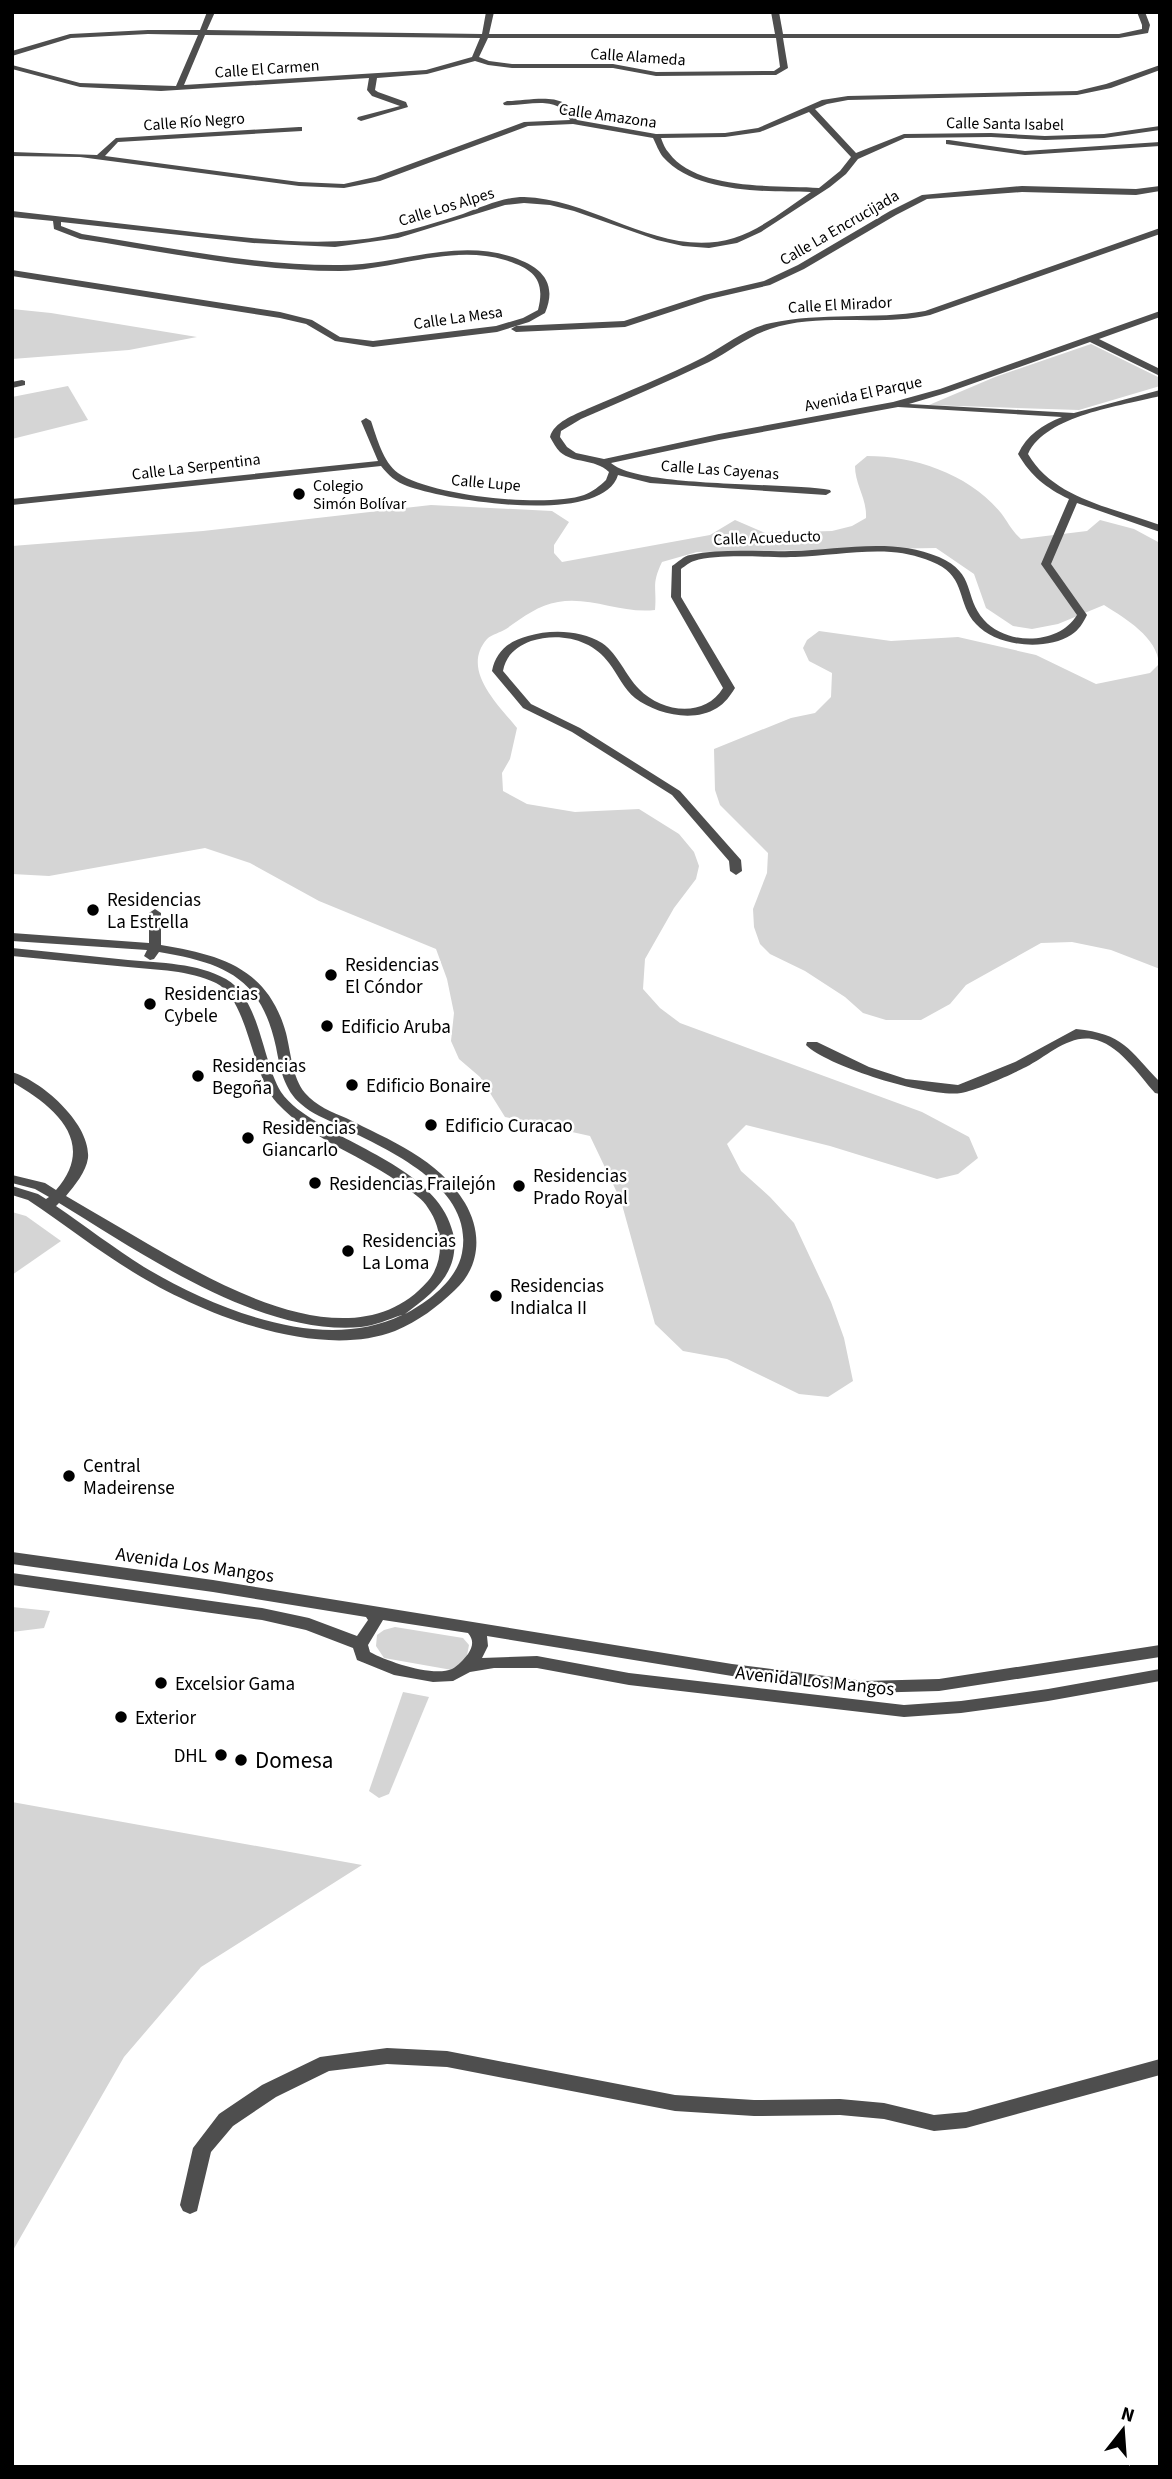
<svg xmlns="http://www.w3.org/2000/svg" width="1172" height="2479" viewBox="0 0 1172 2479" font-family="'Source Sans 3',sans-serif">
	<rect width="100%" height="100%" fill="#fff"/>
	<g fill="#d5d5d5">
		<polygon points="12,309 51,313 197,337 129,350 12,359"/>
		<polygon points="1091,344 1160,378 1160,386 1079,410 929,405 995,377"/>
		<polygon points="68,386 88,420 12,439 12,397"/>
		<path d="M 867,456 C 915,456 969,474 1001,513 C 1008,522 1011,530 1021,539 L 1087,531 L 1100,520 L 1134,529 L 1160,543 L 1160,969 L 1111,950 L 1072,942 L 1041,943 L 966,985 L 950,1004 L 921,1020 L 886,1020 L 863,1013 L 845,997 L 805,971 L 770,954 L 760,944 L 754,927 L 753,909 L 767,873 L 768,853 L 720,805 L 715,790 L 714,749 L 791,718 L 815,713 L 831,697 L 832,673 L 809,661 L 803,648 L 807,640 L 819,631 L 891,641 L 958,637 L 1036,655 L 1096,684 L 1150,673 L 1159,664 C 1157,637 1126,619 1104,605 L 1058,624 L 1032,629 L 1013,626 L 986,608 L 974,574 L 936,548 L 697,552 L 662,562 C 651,585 657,587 655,610 C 622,614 590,596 558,602 C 538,605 522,618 506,629 C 500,633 492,634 487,639 C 460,670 499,705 517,728 L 510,759 L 502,773 L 503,791 L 527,804 L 575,812 L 639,809 L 679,834 L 694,852 L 699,866 L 696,879 L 674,908 L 645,959 L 643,989 L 660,1008 L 680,1023 L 922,1112 L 969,1137 L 978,1158 L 958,1174 L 937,1179 L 830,1146 L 746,1125 L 727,1144 L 741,1171 L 770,1197 L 794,1223 L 831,1302 L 844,1338 L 853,1381 L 828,1397 L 799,1394 L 727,1359 L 683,1351 L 655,1324 L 621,1201 L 590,1136 L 505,1117 L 480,1077 L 459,1059 L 451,1041 L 454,1013 L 447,979 L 436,949 L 319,901 L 250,863 L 205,848 L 49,876 L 12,874 L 12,546 L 203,531 L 431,505 L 552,511 L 569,522 L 554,545 L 554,553 L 562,562 L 710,535 L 735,520 L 765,533 L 832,531 L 852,526 L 866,518 C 867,498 855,485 855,466 Z"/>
		<polygon points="12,1212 26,1216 61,1241 12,1275"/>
		<polygon points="12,1607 50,1611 44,1628 12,1632"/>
		<polygon points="395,1627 463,1638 469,1645 466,1661 452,1670 384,1658 376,1646 377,1635 384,1630"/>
		<polygon points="403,1692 429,1697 389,1794 379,1798 369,1791"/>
		<polygon points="12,1802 362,1865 201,1967 124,2057 12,2252"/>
	</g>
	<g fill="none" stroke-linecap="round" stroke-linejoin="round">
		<g fill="#4e4e4e" fill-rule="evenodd">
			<path d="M 207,12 L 215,12 L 207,30 L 482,34 L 486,12 L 494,12 L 489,34 L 775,34 L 771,12 L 779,12 L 783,34 L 1119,34 L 1142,29 L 1142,25 L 1137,12 L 1145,12 L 1150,25 L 1148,33 L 1119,38 L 783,38 L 788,68 L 776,75 L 656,76 L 613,68 L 512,68 L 488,65 L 475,61 L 427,74 L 377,78 L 375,90 L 378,92 L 406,102 L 408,107 L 361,121 L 357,119 L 358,117 L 400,106 L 372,96 L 367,90 L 369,78 L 161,91 L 80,87 L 12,69 L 12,65 L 80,83 L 176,86 L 198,35 L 148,34 L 71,38 L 12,56 L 12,51 L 70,34 L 148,30 L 200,30 ZM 205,35 L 480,38 L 472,57 L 426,70 L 184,85 ZM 488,38 L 776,38 L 780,67 L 774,71 L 656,72 L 613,64 L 512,64 L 489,61 L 479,57 Z"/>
			<path d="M 1160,65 L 1160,70 L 1111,88 L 1077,95 L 848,100 L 827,104 L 815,109 L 856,153 L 904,134 L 991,133 L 1045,136 L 1104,134 L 1160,126 L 1160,130 L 1104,138 L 1045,140 L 991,137 L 905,138 L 858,159 L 846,174 L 830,187 L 761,232 L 737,243 L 709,248 L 683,246 L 657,240 L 574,211 L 550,205 L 524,203 L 505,205 L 398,238 L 335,247 L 253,243 L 61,222 L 61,226 L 82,234 C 167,247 254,266 341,265 C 397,265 453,239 509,256 C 538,265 559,280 545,313 L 529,322 L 497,332 L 373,347 L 335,341 L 306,324 L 280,318 L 12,276 L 12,270 L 280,312 L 312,320 L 340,337 L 373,341 L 496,326 L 523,318 L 538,310 C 546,279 533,269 505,260 C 451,244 395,270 340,271 C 253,271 166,252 80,239 L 54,229 L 53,221 L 12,217 L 12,211 C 76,218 139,226 202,233 C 252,238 304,245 355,240 C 392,237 428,225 463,214 C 482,207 503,197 524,197 C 595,199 662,260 734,238 C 762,229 787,208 811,192 C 767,191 696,194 663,157 C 659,152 656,144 653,138 L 573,124 L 528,126 L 380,181 L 344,188 L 299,186 L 80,157 L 12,156 L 12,152 L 97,155 L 116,138 L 299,127 L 302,127 L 302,131 L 118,142 L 105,156 L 299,182 L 344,184 L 375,177 L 524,122 L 570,120 C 558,93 527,107 504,105 L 503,103 L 507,101 C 531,101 569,89 577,120 L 656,134 L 725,133 L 758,128 L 822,100 L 848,96 L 1077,91 L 1106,84 ZM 809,112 L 851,157 L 840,171 L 819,188 C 776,185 697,191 669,153 C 665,149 663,143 661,138 L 725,137 L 760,132 Z"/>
			<polygon points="949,140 1025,151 1160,142 1160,146 1025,155 946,144 946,140"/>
			<polygon points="1022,186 1136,189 1160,186 1160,191 1136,195 1022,192 927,199 896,215 804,269 770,285 710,299 625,327 516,332 511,329 516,326 624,321 704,295 764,281 798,265 890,211 922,195"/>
			<path d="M 1160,228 L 1160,234 L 930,315 C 878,327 821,312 770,329 C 748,336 730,351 709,362 C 667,382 624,400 581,419 L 561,431 L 560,437 L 567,447 L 576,453 L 604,459 L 719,434 L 893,402 L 940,389 L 1160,311 L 1160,317 L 1099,339 L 1160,369 L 1160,376 L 1090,342 L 946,393 L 909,404 L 1074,413 L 1160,390 L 1160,396 C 1121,406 1046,415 1028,454 C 1054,499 1114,508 1160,525 L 1160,532 L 1077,503 L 1051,564 L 1087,615 C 1083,623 1079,630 1071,635 C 1046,651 997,647 976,624 C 957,604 966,578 937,564 C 922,557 907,553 891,552 C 859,550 827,556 795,557 C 767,558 720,553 694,561 C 690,562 685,566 681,569 L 681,597 L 735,688 C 730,696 725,703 717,708 C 693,723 656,714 635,698 C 624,689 618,675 609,663 C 592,639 559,632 531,641 C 516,647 506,655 503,671 L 531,704 L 580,728 L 680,791 L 741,860 L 742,871 L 736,875 L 730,871 L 729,861 L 672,795 L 572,732 L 523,708 L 492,671 C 496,651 509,641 528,636 C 551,629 581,630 602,643 C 619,655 625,675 639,689 C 662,713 705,718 723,688 L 671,597 L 672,566 C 678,562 684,556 690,555 C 723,548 758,552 791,551 C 840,550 892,537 939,557 C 977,574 963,596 984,620 C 1007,646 1059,645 1077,615 L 1041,564 L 1069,499 C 1046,488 1031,476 1018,454 C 1027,435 1042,425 1062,417 L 898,407 L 719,440 L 611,463 C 639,488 785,482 830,490 L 831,492 L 826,495 L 650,483 L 618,475 C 602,527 445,500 407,486 C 396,482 388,475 381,466 L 12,505 L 12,499 L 378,461 L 361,421 L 366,418 L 371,421 C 377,438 383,462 398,473 C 431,496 546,508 584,495 C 592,492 600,486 606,480 L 609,472 C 594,458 574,464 560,452 C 556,448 553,442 550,437 C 554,422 574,415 587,409 C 626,392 667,376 704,357 C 726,345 746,328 771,323 C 822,312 874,320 925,311 Z"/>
			<polygon points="22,380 25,381 25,385 12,388 12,382"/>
			<path d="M 155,909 L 161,913 L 161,945 C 221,955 268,968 286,1033 C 291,1053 292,1077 305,1093 C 316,1106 332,1112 346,1118 C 389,1140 439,1159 465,1203 C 482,1232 481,1266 455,1290 C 437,1307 419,1321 395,1331 C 317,1361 199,1313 133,1272 C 97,1250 64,1224 28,1200 L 12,1195 L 12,1186 L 38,1194 L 46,1199 L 49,1197 L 35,1189 L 12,1183 L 12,1175 L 45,1183 L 56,1190 C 98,1142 54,1106 12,1082 L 12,1072 C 42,1081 91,1124 88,1158 C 86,1172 75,1185 66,1196 C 93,1212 121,1228 148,1244 C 221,1286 355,1365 428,1281 C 445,1261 443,1229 428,1208 C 423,1199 413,1193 405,1187 C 365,1156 312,1141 277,1103 C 251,1075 249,1000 216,983 C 189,970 157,970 128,967 C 89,963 51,960 12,956 L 12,948 C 51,952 90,956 128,960 C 161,963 197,963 226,979 C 260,998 262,1061 281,1092 C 289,1104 305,1115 317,1122 C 362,1151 440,1176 453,1233 C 461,1272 433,1293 405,1314 C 428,1302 457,1280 462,1253 C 475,1186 386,1149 338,1125 C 326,1119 312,1114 301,1104 C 284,1090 280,1068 276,1047 C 261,977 224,963 159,952 L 154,959 L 150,960 L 144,956 L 147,950 L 12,941 L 12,933 L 149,943 L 149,913 ZM 59,1203 C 143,1254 259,1336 361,1327 C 374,1326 389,1319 402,1315 C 322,1354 215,1309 144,1267 C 114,1248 85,1226 56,1206 Z"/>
			<path d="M 1076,1029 C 1124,1034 1128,1049 1160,1082 L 1160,1094 L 1155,1093 C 1138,1074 1118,1043 1092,1039 C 1068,1035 1046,1057 1026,1067 C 1010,1075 977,1090 961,1093 C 930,1098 828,1067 806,1045 L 807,1042 L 817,1042 L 869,1067 L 906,1079 L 958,1085 L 1015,1062 Z"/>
			<path d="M 12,1552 L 213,1580 L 732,1664 L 864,1681 L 939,1679 L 1160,1645 L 1160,1657 L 939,1691 L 864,1693 L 732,1676 L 487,1636 L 488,1646 L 482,1658 L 537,1656 L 629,1673 L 904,1705 L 961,1701 L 1048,1689 L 1160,1669 L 1160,1681 L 1048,1701 L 961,1713 L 904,1717 L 629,1685 L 537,1668 L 494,1668 L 470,1672 L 453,1681 L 433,1682 L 394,1675 L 357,1660 L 353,1648 L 306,1630 L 262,1620 L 12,1585 L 12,1573 L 262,1608 L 309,1618 L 357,1636 L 368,1620 L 366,1617 L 213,1592 L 12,1564 ZM 383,1620 L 468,1633 C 474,1640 473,1646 468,1654 C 464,1659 458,1666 452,1669 C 433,1677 388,1662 370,1652 L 368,1645 Z"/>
			<polygon points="387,2048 447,2051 675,2095 754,2100 840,2099 884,2103 934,2115 966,2112 1160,2059 1160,2075 966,2128 934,2131 884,2119 840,2115 754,2116 675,2111 447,2067 387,2064 329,2071 276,2097 233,2126 211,2152 197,2211 190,2214 183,2211 180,2205 193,2148 219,2114 262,2085 320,2057"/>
		</g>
	</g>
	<g fill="#000" stroke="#fff" stroke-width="2.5">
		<circle cx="299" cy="494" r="7"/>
		<circle cx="93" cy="910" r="7"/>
		<circle cx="331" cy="975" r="7"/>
		<circle cx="150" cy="1004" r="7"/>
		<circle cx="327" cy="1026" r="7"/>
		<circle cx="198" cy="1076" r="7"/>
		<circle cx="352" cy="1085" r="7"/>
		<circle cx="431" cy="1125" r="7"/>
		<circle cx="248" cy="1138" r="7"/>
		<circle cx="315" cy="1183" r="7"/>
		<circle cx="519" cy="1186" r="7"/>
		<circle cx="348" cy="1251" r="7"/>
		<circle cx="496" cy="1296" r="7"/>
		<circle cx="69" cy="1476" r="7"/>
		<circle cx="161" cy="1683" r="7"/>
		<circle cx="121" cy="1717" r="7"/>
		<circle cx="221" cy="1755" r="7"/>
		<circle cx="241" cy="1760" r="7"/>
	</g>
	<g text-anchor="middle" stroke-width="5" stroke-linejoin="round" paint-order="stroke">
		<g font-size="16" fill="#000" stroke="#fff">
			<text transform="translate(638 56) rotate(4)" y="6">Calle Alameda</text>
			<text transform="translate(267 68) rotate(-4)" y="6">Calle El Carmen</text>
			<text transform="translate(608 115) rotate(8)" y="6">Calle Amazona</text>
			<text transform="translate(194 121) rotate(-4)" y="6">Calle Río Negro</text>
			<text transform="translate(1005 123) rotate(1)" y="6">Calle Santa Isabel</text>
			<text transform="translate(446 206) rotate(-17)" y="6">Calle Los Alpes</text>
			<text transform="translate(839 227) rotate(-30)" y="6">Calle La Encrucijada</text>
			<text transform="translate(840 304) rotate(-3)" y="6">Calle El Mirador</text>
			<text transform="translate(458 317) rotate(-8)" y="6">Calle La Mesa</text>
			<text transform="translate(863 393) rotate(-12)" y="6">Avenida El Parque</text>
			<text transform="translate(196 466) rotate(-7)" y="6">Calle La Serpentina</text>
			<text transform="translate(720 469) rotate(4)" y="6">Calle Las Cayenas</text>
			<text transform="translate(486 482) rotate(5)" y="6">Calle Lupe</text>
			<text transform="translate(767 537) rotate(-2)" y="6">Calle Acueducto</text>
		</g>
		<g font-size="16" fill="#000" stroke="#fff" text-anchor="start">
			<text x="313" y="491">Colegio<tspan x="313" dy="18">Simón Bolívar</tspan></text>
		</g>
		<g font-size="19" fill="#000" stroke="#fff" text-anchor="start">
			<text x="107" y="906">Residencias<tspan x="107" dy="22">La Estrella</tspan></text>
			<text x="345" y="971">Residencias<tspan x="345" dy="22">El Cóndor</tspan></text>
			<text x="164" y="1000">Residencias<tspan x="164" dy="22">Cybele</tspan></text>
			<text x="341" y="1033">Edificio Aruba</text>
			<text x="212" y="1072">Residencias<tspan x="212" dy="22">Begoña</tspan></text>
			<text x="366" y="1092">Edificio Bonaire</text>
			<text x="445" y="1132">Edificio Curacao</text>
			<text x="262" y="1134">Residencias<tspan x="262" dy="22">Giancarlo</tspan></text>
			<text x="533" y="1182">Residencias<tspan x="533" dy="22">Prado Royal</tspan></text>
			<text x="329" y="1190">Residencias Frailejón</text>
			<text x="362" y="1247">Residencias<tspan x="362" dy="22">La Loma</tspan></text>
			<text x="510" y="1292">Residencias<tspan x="510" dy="22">Indialca II</tspan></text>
			<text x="83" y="1472">Central<tspan x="83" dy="22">Madeirense</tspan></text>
			<text x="175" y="1690">Excelsior Gama</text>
			<text x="135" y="1724">Exterior</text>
			<text x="207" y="1762" text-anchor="end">DHL</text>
		</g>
		<g font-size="19" fill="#000" stroke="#fff">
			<text transform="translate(195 1564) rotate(8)" y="7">Avenida Los Mangos</text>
			<text transform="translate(815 1680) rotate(6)" y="7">Avenida Los Mangos</text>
		</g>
		<g font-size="23" fill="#000" stroke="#fff" text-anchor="start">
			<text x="255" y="1768">Domesa</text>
		</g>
	</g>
	<rect width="1172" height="2479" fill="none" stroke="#000000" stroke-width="28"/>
	<g transform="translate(1123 2430) rotate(17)" stroke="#ffffff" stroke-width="5" paint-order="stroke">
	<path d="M0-5L12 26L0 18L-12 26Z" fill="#000000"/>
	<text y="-10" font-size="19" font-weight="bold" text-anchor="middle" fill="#000000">N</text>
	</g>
</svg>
